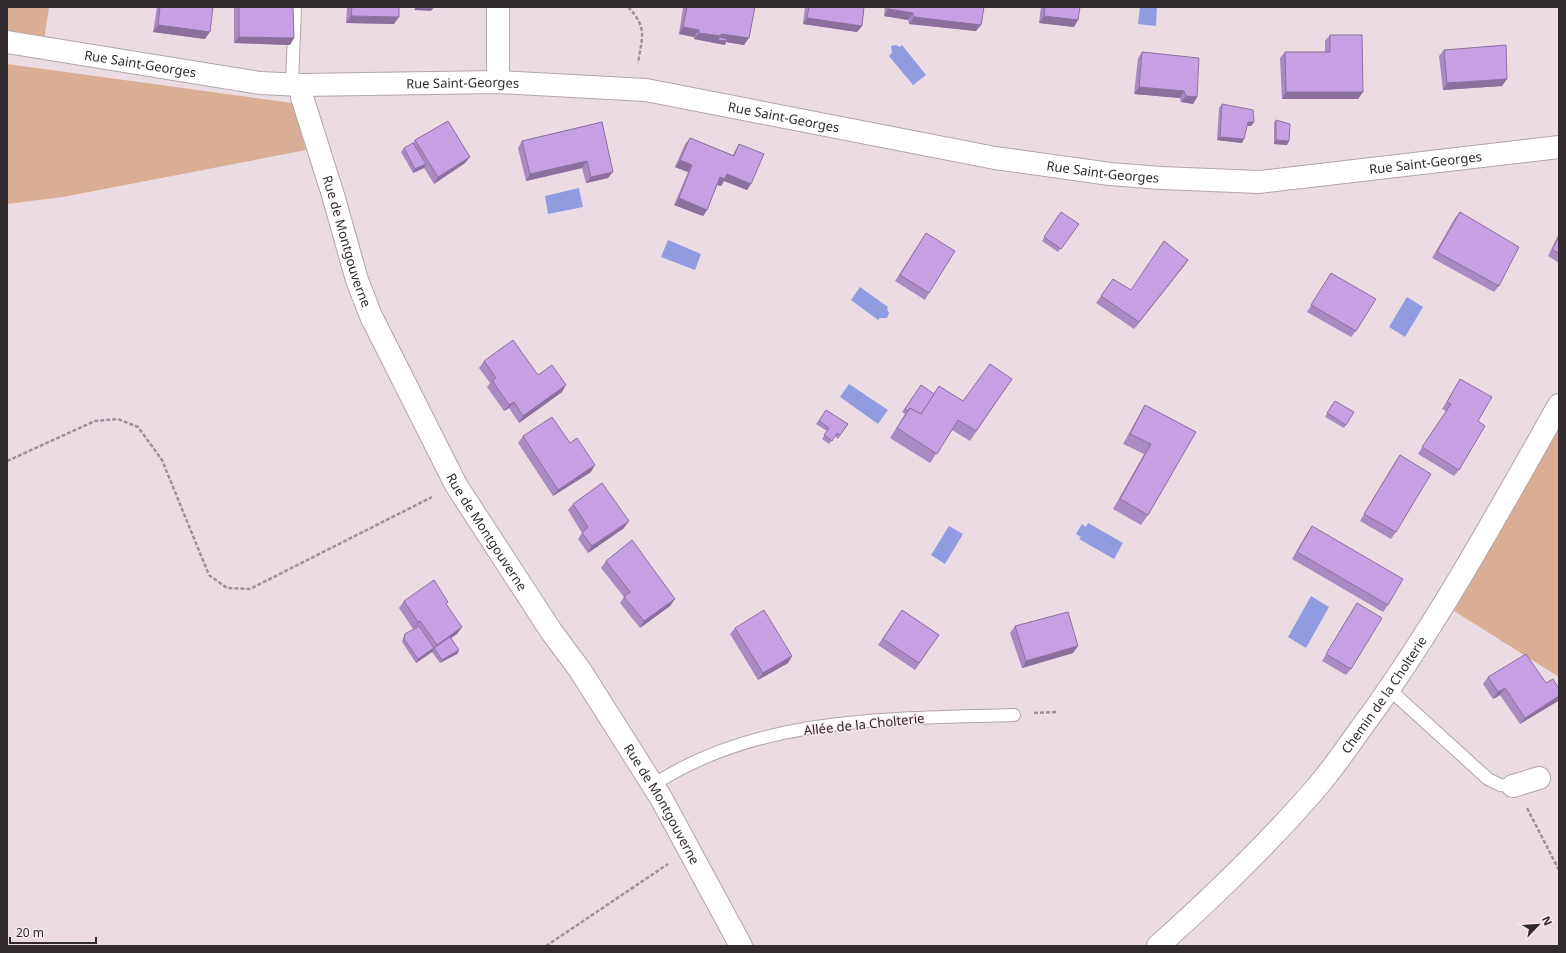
<svg xmlns="http://www.w3.org/2000/svg" width="1566" height="953" viewBox="0 0 1566 953" font-family="'Noto Sans',sans-serif">
	<rect width="100%" height="100%" fill="#ebdce4"/>
	<g fill="#d9ae94">
		<polygon points="7,7 49,7 43,47 7,42"/>
		<polygon points="7,64 292,103 306,150 63,197 7,204"/>
		<polygon points="1559,425 1559,677 1454,611"/>
	</g>
	<g fill="#909be0">
		<polygon points="1140,7 1157,7 1156,26 1138,24"/>
		<polygon points="896,45 900,47 902,45 926,75 913,85 889,56 892,53 891,46"/>
		<polygon points="579,188 583,207 548,214 545,196"/>
		<polygon points="668,240 701,254 695,270 661,257"/>
		<polygon points="860,287 888,307 887,309 889,313 887,318 880,318 878,320 851,300"/>
		<polygon points="1407,297 1423,307 1405,337 1389,327"/>
		<polygon points="849,384 888,410 878,424 840,397"/>
		<polygon points="1088,523 1123,543 1114,559 1079,539 1081,537 1076,534 1082,524 1086,527"/>
		<polygon points="949,526 963,534 945,564 931,555"/>
		<polygon points="1311,596 1329,607 1306,648 1288,637"/>
	</g>
	<g fill="none" stroke-linecap="round" stroke-linejoin="round">
		<g stroke="#b2a4ab" stroke-width="14">
			<g id="lane">
				<polyline points="292,84 295,7"/>
				<polyline points="1389,689 1488,779 1500,785 1513,786"/>
				<path d="M 653,785 C 759,715 893,719 1014,715"/>
			</g>
		</g>
		<g stroke="#b2a4ab" stroke-width="24">
			<g id="street">
				<path id="s1" d="M 7,42 L 260,83 L 301,85 L 498,82 L 646,90 L 995,158 L 1110,174 L 1161,178 L 1259,182 L 1559,147"/>
				<polyline points="498,82 498,7"/>
				<path id="s2" d="M 301,85 L 302,97 L 333,195 L 357,280 L 371,316 L 456,485 L 551,631 L 580,670 L 661,798 L 741,946"/>
				<polyline points="1513,786 1539,778"/>
				<path id="s3" d="M 1158,946 C 1214,896 1268,844 1317,787 C 1336,765 1352,740 1370,716 C 1441,617 1499,511 1559,405"/>
			</g>
		</g>
		<g stroke="#9d9298" stroke-width="2.5" stroke-dasharray="4 2" stroke-linecap="butt">
			<path d="M 628,7 C 648,28 642,37 638,63"/>
			<polyline points="7,461 95,421 118,419 138,427 162,460 209,575 227,588 250,589 432,497"/>
			<polyline points="1034,713 1056,712"/>
			<polyline points="1527,808 1559,870"/>
			<polyline points="546,946 668,864"/>
		</g>
		<use href="#lane" stroke="#fff" stroke-width="12"/>
		<use href="#street" stroke="#fff" stroke-width="22"/>
	</g>
	<g fill="#aa8ac2">
		<polygon points="157,7 213,7 205,39 153,32"/>
		<polygon points="234,7 293,7 294,38 290,45 234,43"/>
		<polygon points="347,7 399,7 394,24 346,23"/>
		<polygon points="683,7 755,7 744,45 726,42 725,45 694,39 694,37 679,34"/>
		<polygon points="805,7 864,7 862,26 857,32 803,24"/>
		<polygon points="885,7 984,7 976,31 909,24 908,20 884,16"/>
		<polygon points="1041,7 1080,7 1074,27 1039,23"/>
		<polygon points="1330,35 1363,92 1358,99 1282,99 1280,58 1285,52 1325,52 1325,41"/>
		<polygon points="1444,50 1507,79 1502,86 1443,90 1439,56"/>
		<polygon points="1142,52 1197,97 1193,104 1181,102 1180,98 1134,94 1138,58"/>
		<polygon points="1222,104 1254,122 1251,126 1247,126 1242,143 1217,140 1219,108"/>
		<polygon points="1276,120 1287,145 1274,144 1274,123"/>
		<polygon points="602,122 608,178 586,183 582,168 526,181 518,148 522,141"/>
		<polygon points="690,138 733,155 735,151 739,144 747,190 724,181 721,186 717,185 707,210 703,216 674,205 688,172 675,167 685,144"/>
		<polygon points="415,140 470,157 465,163 434,184 424,168 413,173 401,152 404,148 413,143"/>
		<polygon points="1061,212 1079,224 1058,252 1042,241"/>
		<polygon points="1460,212 1499,286 1494,292 1432,258 1455,218"/>
		<polygon points="926,233 929,293 925,300 895,281"/>
		<polygon points="1559,233 1559,263 1548,256"/>
		<polygon points="1188,260 1134,329 1096,303 1113,279 1131,290"/>
		<polygon points="1331,273 1356,331 1351,337 1307,312"/>
		<polygon points="484,361 538,375 562,392 519,423 509,408 504,411 487,387 490,383 479,368"/>
		<polygon points="1012,379 970,441 952,430 930,463 890,438 905,414 902,412 921,385 934,394 939,386 963,401"/>
		<polygon points="1460,379 1478,421 1459,470 1454,476 1418,454 1446,411 1442,409 1456,386"/>
		<polygon points="1332,404 1346,425 1344,428 1325,417"/>
		<polygon points="1145,405 1196,432 1148,515 1141,525 1113,509 1144,454 1123,444 1139,415"/>
		<polygon points="826,410 848,424 838,439 835,436 829,444 822,439 827,431 816,424"/>
		<polygon points="523,436 570,443 591,472 553,496 518,443"/>
		<polygon points="1400,455 1396,532 1391,539 1360,521 1395,462"/>
		<polygon points="573,504 624,528 588,553 578,539 582,533 568,510"/>
		<polygon points="1312,526 1388,605 1383,612 1292,559 1307,533"/>
		<polygon points="606,561 675,599 670,606 640,628 620,603 624,597 601,568"/>
		<polygon points="404,601 447,605 462,627 457,634 451,638 459,650 457,654 440,663 432,652 416,663 402,642 403,638 405,634 416,628 415,627 413,629 399,608"/>
		<polygon points="1357,603 1351,669 1346,675 1322,661"/>
		<polygon points="902,610 939,635 915,670 878,645"/>
		<polygon points="1015,626 1078,646 1073,653 1022,668 1010,633"/>
		<polygon points="735,628 792,656 788,663 758,680 730,634"/>
		<polygon points="1488,677 1546,683 1559,689 1559,699 1558,701 1520,724 1500,695 1493,699 1483,684"/>
	</g>
	<g fill="#8b709e">
		<polygon points="416,7 434,7 431,11 414,10"/>
		<polygon points="888,9 913,13 908,20 884,16"/>
		<polygon points="351,16 399,17 394,24 346,23"/>
		<polygon points="1044,16 1078,20 1074,27 1039,23"/>
		<polygon points="914,17 981,25 976,31 909,24"/>
		<polygon points="807,18 862,26 857,32 803,24"/>
		<polygon points="158,25 210,32 205,39 153,32"/>
		<polygon points="683,27 699,30 694,37 679,34"/>
		<polygon points="699,33 721,34 749,38 744,45 726,42 725,45 694,39"/>
		<polygon points="239,37 294,38 290,45 234,43"/>
		<polygon points="1507,79 1502,86 1443,90 1447,83"/>
		<polygon points="1139,87 1184,91 1180,98 1134,94"/>
		<polygon points="1286,92 1363,92 1358,99 1282,99"/>
		<polygon points="1186,96 1197,97 1193,104 1181,102"/>
		<polygon points="1248,122 1254,122 1251,126 1245,126"/>
		<polygon points="1220,137 1244,139 1242,143 1217,140"/>
		<polygon points="1276,140 1289,141 1287,145 1274,144"/>
		<polygon points="470,157 465,163 434,184 438,177"/>
		<polygon points="680,160 692,165 688,172 675,167"/>
		<polygon points="587,161 582,168 526,181 530,174"/>
		<polygon points="426,164 424,168 413,173 415,169"/>
		<polygon points="613,172 608,178 586,183 591,177"/>
		<polygon points="727,174 751,184 747,190 724,181 721,186 715,184 720,177"/>
		<polygon points="679,198 707,210 703,216 674,205"/>
		<polygon points="1188,260 1184,266 1134,329 1139,322"/>
		<polygon points="566,385 562,392 519,423 523,416"/>
		<polygon points="514,402 509,408 504,411 509,405"/>
		<polygon points="595,465 591,472 553,496 558,490"/>
		<polygon points="629,521 624,528 588,553 592,546"/>
		<polygon points="675,599 670,606 640,628 644,621"/>
		<polygon points="420,621 415,627 413,629 418,622"/>
		<polygon points="462,627 457,634 435,649 434,648 437,645"/>
		<polygon points="1078,646 1073,653 1022,668 1026,661"/>
		<polygon points="434,648 432,652 416,663 418,659"/>
		<polygon points="459,650 457,654 440,663 442,660"/>
		<polygon points="792,656 788,663 758,680 763,673"/>
		<polygon points="1505,688 1500,695 1493,699 1498,692"/>
		<polygon points="1559,696 1559,699 1558,701 1520,724 1525,718"/>
	</g>
	<g fill="#c6a0e2" stroke="#8b709e">
		<polygon points="160,7 213,7 210,32 158,25"/>
		<polygon points="239,7 293,7 294,38 239,37"/>
		<polygon points="352,7 399,7 399,17 351,16"/>
		<polygon points="687,7 755,7 749,38 721,34 721,36 699,33 699,30 683,27"/>
		<polygon points="809,7 864,7 862,26 807,18"/>
		<polygon points="889,7 984,7 981,25 914,17 913,13 888,9"/>
		<polygon points="1045,7 1080,7 1078,20 1044,16"/>
		<polygon points="1330,35 1362,35 1363,92 1286,92 1285,52 1330,52"/>
		<polygon points="720,37 727,39 727,41 718,40"/>
		<polygon points="1506,45 1507,79 1447,83 1444,50"/>
		<polygon points="1142,52 1199,58 1197,97 1186,96 1184,91 1139,87"/>
		<polygon points="1222,104 1253,110 1254,122 1248,122 1244,139 1220,137"/>
		<polygon points="1276,120 1290,124 1289,141 1276,140"/>
		<polygon points="448,121 470,157 438,177 415,140"/>
		<polygon points="602,122 613,172 591,177 587,161 530,174 522,141"/>
		<polygon points="690,138 734,156 739,144 764,154 751,184 727,174 725,179 720,177 707,210 679,198 692,165 680,160"/>
		<polygon points="413,143 426,164 415,169 404,148"/>
		<polygon points="1061,212 1079,224 1061,249 1044,237"/>
		<polygon points="1460,212 1519,247 1499,286 1437,252"/>
		<polygon points="926,233 955,251 929,293 900,275"/>
		<polygon points="1559,236 1559,253 1552,250"/>
		<polygon points="1164,241 1188,260 1139,322 1101,296 1113,279 1131,290"/>
		<polygon points="1331,273 1376,299 1356,331 1311,305"/>
		<polygon points="513,340 538,375 552,365 566,385 523,416 514,402 509,405 492,380 496,378 484,361"/>
		<polygon points="990,364 1012,379 976,431 958,420 937,454 897,428 910,408 921,414 939,386 963,401"/>
		<polygon points="1460,379 1492,397 1478,421 1485,426 1459,470 1422,447 1451,404 1447,402"/>
		<polygon points="921,385 934,394 921,414 910,408 908,411 905,409"/>
		<polygon points="1335,401 1354,412 1346,425 1327,413"/>
		<polygon points="1145,405 1196,432 1148,515 1120,499 1151,444 1130,434"/>
		<polygon points="826,410 848,424 840,435 837,433 832,441 824,435 829,428 819,421"/>
		<polygon points="552,417 570,443 577,438 595,465 558,490 523,436"/>
		<polygon points="1400,455 1431,474 1396,532 1364,514"/>
		<polygon points="602,483 629,521 592,546 582,533 588,527 573,504"/>
		<polygon points="1312,526 1403,579 1388,605 1297,552"/>
		<polygon points="632,540 675,599 644,621 624,597 630,592 606,561"/>
		<polygon points="434,580 448,602 446,604 462,627 437,645 420,621 418,622 404,601"/>
		<polygon points="1357,603 1382,618 1351,669 1326,654"/>
		<polygon points="764,610 792,656 763,673 735,628"/>
		<polygon points="902,610 939,635 919,663 883,639"/>
		<polygon points="1068,612 1078,646 1026,661 1015,626"/>
		<polygon points="419,626 434,648 450,637 459,650 442,660 434,648 418,659 404,639 405,634"/>
		<polygon points="1526,654 1546,683 1553,679 1559,689 1559,696 1525,718 1505,688 1498,692 1488,677"/>
	</g>
	<g text-anchor="middle" stroke-width="3" stroke-linejoin="round" paint-order="stroke">
		<g font-size="13" fill="#312b2e" stroke="#f9e9f1">
			<text dy="5" stroke="none"><textPath href="#s1" startOffset="135">Rue Saint-Georges</textPath></text>
			<text dy="5" stroke="none"><textPath href="#s1" startOffset="459">Rue Saint-Georges</textPath></text>
			<text dy="5" stroke="none"><textPath href="#s1" startOffset="783">Rue Saint-Georges</textPath></text>
			<text dy="5" stroke="none"><textPath href="#s1" startOffset="1431">Rue Saint-Georges</textPath></text>
			<text dy="5" stroke="none"><textPath href="#s1" startOffset="1107">Rue Saint-Georges</textPath></text>
			<text dy="5" stroke="none"><textPath href="#s2" startOffset="163">Rue de Montgouverne</textPath></text>
			<text dy="5" stroke="none"><textPath href="#s2" startOffset="487">Rue de Montgouverne</textPath></text>
			<text dy="5" stroke="none"><textPath href="#s3" startOffset="339">Chemin de la Cholterie</textPath></text>
			<text transform="translate(864 724) rotate(-6)" y="5">Allée de la Cholterie</text>
			<text dy="5" stroke="none"><textPath href="#s2" startOffset="811">Rue de Montgouverne</textPath></text>
		</g>
	</g>
	<rect width="1566" height="953" fill="none" stroke="#312b2e" stroke-width="16"/>
	<g transform="translate(1538 925) rotate(65)" stroke="#f9e9f1" stroke-width="3" paint-order="stroke">
	<path d="M0-3L7 15L0 10L-7 15Z" fill="#312b2e"/>
	<text y="-6" font-size="11" font-weight="bold" text-anchor="middle" fill="#312b2e">N</text>
	</g>
	<path d="M10 937v6h86v-6" fill="none" stroke="#312b2e" stroke-width="2"/>
	<text x="16" y="937" font-size="12" fill="#312b2e" stroke="#f9e9f1" stroke-width="3" paint-order="stroke">20 m</text>
</svg>
